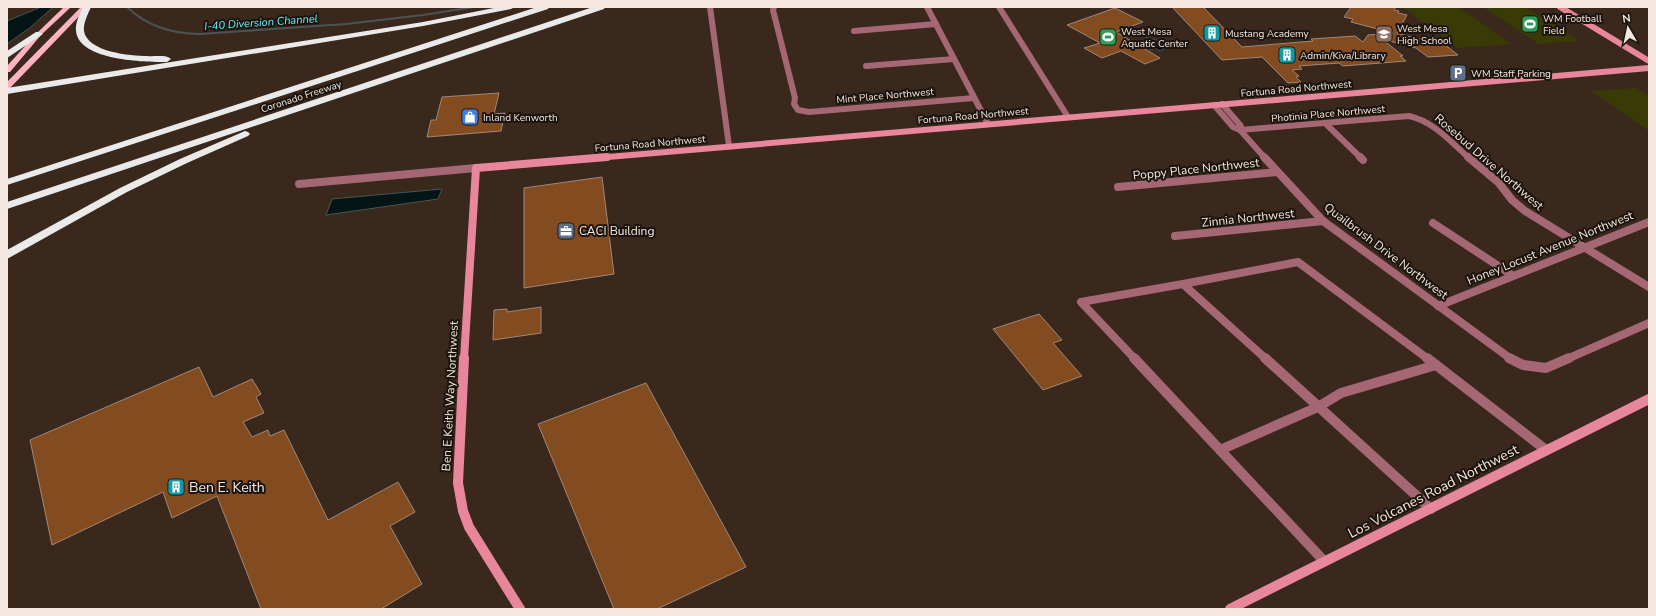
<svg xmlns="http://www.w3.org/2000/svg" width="1656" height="616" viewBox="0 0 1656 616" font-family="'Nunito Sans',sans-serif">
	<rect width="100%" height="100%" fill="#3a281c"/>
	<g fill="#393b07">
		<polygon points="1403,7 1459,7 1511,44 1458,48"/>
		<polygon points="1483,7 1525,7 1579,41 1539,44"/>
		<polygon points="1636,88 1649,96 1649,131 1591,91"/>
	</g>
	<g fill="#041516" stroke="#4c5453">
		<polygon points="41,7 53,7 31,27 7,44 7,21"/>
		<polygon points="1146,37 1163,42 1165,45 1157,45 1164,49 1160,51 1155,48 1151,50 1142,45 1147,42"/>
		<polygon points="442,189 438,199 326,215 332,199"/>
	</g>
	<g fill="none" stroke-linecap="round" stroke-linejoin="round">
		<path stroke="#4c5453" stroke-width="2" d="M 127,7 C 147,26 172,34 200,34 L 346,24 L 423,15 L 474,7"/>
	</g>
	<g fill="#834b20" stroke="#9f887a">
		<polygon points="1172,7 1203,7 1242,47 1313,41 1311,39 1355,36 1363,42 1368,35 1393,33 1351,22 1353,19 1344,17 1351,7 1396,7 1394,10 1399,11 1398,13 1407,15 1397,33 1418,39 1435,37 1458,55 1428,57 1416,48 1382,39 1403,56 1400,56 1406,61 1343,66 1339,63 1299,66 1302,69 1292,70 1299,76 1296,77 1301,82 1288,83 1262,57 1222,60"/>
		<polygon points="1115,8 1143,22 1116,32 1160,58 1145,64 1121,51 1102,58 1084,48 1100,43 1067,25"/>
		<polygon points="499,93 494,114 505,113 501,131 427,137 431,120 436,120 442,97"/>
		<polygon points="602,177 614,274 524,288 524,188"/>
		<polygon points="541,307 541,333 493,340 494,310 507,309 507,312"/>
		<polygon points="1039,314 1062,340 1053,343 1082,376 1043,390 993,329"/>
		<polygon points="199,367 213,397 252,379 261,394 256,397 264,413 243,422 252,437 268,430 270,436 284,430 328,520 398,482 415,512 390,526 422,584 381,609 261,609 217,496 172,518 163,492 52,545 30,440"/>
		<polygon points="646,383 746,567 657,609 614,609 538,424"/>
	</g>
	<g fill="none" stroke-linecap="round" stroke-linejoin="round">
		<g stroke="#a56774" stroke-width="6">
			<polyline points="710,7 729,146"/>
			<polyline points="774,7 773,10 795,98 794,104 798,110 809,112 974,98"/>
			<polyline points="927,7 988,124"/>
			<polyline points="999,7 1068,117"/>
			<polyline points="854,31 936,24"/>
			<polyline points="866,66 954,59"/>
			<polyline points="1222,104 1241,126 1240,130"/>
			<polyline points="1214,105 1233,127 1240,130 1265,158"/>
			<polyline points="1325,123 1361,158"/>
			<path d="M 1240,130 L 1409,116 C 1433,121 1451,142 1469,158"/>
		</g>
		<g stroke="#a56774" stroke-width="8">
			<polyline points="1264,157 1323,221 1511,359"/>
			<polyline points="1360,157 1363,160"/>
			<polyline points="1468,157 1499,183 1512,200 1525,211 1649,287"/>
			<polyline points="299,184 476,168"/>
			<polyline points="1118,187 1277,172"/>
			<polyline points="1433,223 1512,275"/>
			<polyline points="1175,236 1323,221"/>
			<polyline points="1438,306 1649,222"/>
			<polyline points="1135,359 1081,302 1183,284"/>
			<polyline points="1266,359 1183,284 1298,262 1428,359"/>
			<polyline points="1567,359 1649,323"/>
		</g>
		<g stroke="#a56774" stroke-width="10">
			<polyline points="1134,358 1324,561"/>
			<polyline points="1265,358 1431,509"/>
			<polyline points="1427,358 1546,450"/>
			<polyline points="1509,358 1523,365 1546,368 1569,358"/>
			<polyline points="1220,450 1318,407 1341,393 1436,365"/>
		</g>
		<g stroke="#e8869c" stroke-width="6">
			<polyline points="1560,7 1649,61"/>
			<polyline points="596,158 1649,68"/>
		</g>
		<polyline stroke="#e8869c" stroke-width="8" points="464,359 476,168 607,157"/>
		<g stroke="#e8869c" stroke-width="10">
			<polyline points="464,358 458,483 463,511 469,527 520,609"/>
			<polyline points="1230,609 1649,399"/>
		</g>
		<g fill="#ffb2c1" fill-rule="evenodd">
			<polygon points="64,7 71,7 41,35 10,72 7,72 7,66 37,33"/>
			<polygon points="81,7 88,7 10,88 7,88 7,82"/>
		</g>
		<g fill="#eaeaea" fill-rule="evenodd">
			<path d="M 83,7 L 91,7 C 88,14 83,23 84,31 C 87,52 131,56 147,56 C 154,57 166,54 171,59 L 167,62 C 145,62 79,61 76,31 C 75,22 80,14 83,7 Z"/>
			<polygon points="499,7 515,7 511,9 423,26 7,94 7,88 423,22"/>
			<polygon points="537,7 549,7 548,9 7,185 7,179"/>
			<polygon points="593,7 605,7 604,9 7,209 7,202"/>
			<polygon points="36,32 39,32 43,34 7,58 7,51"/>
			<polygon points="245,131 248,132 250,134 248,136 187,163 127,192 7,259 7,250 120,188 180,159"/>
		</g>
	</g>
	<defs>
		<g id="stadium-square" transform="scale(0.9)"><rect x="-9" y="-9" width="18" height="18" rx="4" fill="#2e9e5b" stroke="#1b130e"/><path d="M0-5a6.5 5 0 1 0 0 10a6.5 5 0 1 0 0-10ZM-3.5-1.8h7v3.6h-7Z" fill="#fff"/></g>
		<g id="building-square" transform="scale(0.9)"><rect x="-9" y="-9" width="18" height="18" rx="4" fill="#0f9aa8" stroke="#1b130e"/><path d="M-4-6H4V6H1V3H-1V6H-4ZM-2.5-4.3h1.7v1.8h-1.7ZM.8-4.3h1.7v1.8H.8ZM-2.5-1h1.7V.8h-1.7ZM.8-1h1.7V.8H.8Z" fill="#fff"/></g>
		<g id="school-square" transform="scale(0.9)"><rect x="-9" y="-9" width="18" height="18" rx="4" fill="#8d6e63" stroke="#1b130e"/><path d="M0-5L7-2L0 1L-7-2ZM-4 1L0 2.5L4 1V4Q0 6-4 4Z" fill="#fff"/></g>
		<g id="parking-square" transform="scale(0.9)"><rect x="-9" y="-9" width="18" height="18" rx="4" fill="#5c6f8a" stroke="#1b130e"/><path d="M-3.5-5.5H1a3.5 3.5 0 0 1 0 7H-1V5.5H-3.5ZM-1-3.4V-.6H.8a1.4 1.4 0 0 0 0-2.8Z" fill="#fff"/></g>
		<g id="shop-square" transform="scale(0.9)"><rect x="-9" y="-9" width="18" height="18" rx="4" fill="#3f7fe0" stroke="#1b130e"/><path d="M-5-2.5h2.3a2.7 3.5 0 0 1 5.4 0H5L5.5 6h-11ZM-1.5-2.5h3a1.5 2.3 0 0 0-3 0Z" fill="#fff"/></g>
		<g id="office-square" transform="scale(0.9)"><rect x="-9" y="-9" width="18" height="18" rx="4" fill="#5c6f8a" stroke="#1b130e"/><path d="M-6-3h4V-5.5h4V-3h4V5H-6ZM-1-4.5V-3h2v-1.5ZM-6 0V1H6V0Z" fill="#fff"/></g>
	</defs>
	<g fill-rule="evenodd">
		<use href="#stadium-square" x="1530" y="24"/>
		<use href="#building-square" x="1212" y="33"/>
		<use href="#school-square" x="1384" y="34"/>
		<use href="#stadium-square" x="1108" y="37"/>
		<use href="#building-square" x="1287" y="55"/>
		<use href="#parking-square" x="1458" y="73"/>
		<use href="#shop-square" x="470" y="117"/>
		<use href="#office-square" x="566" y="231"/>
		<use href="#building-square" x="176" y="487"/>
	</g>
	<g text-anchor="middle" stroke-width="4" stroke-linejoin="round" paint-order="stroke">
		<g font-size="10" fill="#f5e8e0" stroke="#1b130e" text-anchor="start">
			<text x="1543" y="22">WM Football<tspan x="1543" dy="12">Field</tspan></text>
			<text x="1397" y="32">West Mesa<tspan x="1397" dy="12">High School</tspan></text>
			<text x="1121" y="35">West Mesa<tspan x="1121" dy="12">Aquatic Center</tspan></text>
			<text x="1225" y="37">Mustang Academy</text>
			<text x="1300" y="59">Admin/Kiva/Library</text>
			<text x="1471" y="77">WM Staff Parking</text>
			<text x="483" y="121">Inland Kenworth</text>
		</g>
		<g font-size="10" fill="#f5e8e0" stroke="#1b130e">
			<text transform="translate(1296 88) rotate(-5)" y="4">Fortuna Road Northwest</text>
			<text transform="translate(885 95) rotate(-5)" y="4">Mint Place Northwest</text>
			<text transform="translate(301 96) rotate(-18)" y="4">Coronado Freeway</text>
			<text transform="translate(1328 113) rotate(-5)" y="4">Photinia Place Northwest</text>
			<text transform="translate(973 115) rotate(-5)" y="4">Fortuna Road Northwest</text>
			<text transform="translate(650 143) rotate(-5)" y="4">Fortuna Road Northwest</text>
		</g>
		<g font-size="11" font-style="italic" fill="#66f0f9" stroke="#1b130e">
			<text transform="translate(261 22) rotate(-4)" y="4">I-40 Diversion Channel</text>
		</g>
		<g font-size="12" fill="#f5e8e0" stroke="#1b130e">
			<text transform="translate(1489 162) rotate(41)" y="4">Rosebud Drive Northwest</text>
			<text transform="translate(1196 169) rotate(-6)" y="4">Poppy Place Northwest</text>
			<text transform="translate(1248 218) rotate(-6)" y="4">Zinnia Northwest</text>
			<text transform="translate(1550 248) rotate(-22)" y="4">Honey Locust Avenue Northwest</text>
			<text transform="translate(1386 251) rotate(37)" y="4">Quailbrush Drive Northwest</text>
			<text transform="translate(450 396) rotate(-87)" y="4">Ben E Keith Way Northwest</text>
		</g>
		<g font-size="12" fill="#f5e8e0" stroke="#1b130e" text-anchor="start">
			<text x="579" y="235">CACI Building</text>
		</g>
		<g font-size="14" fill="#f5e8e0" stroke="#1b130e" text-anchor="start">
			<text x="189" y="492">Ben E. Keith</text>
		</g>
		<g font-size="14" fill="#f5e8e0" stroke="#1b130e">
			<text transform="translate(1433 491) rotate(-27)" y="5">Los Volcanes Road Northwest</text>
		</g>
	</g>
	<rect width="1656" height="616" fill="none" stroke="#f5e8e0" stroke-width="16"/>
	<g transform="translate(1628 28) rotate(351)" stroke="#1b130e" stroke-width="3" paint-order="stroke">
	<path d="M0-3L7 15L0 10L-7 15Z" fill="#f5e8e0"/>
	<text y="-6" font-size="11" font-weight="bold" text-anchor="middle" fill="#f5e8e0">N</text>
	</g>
</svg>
